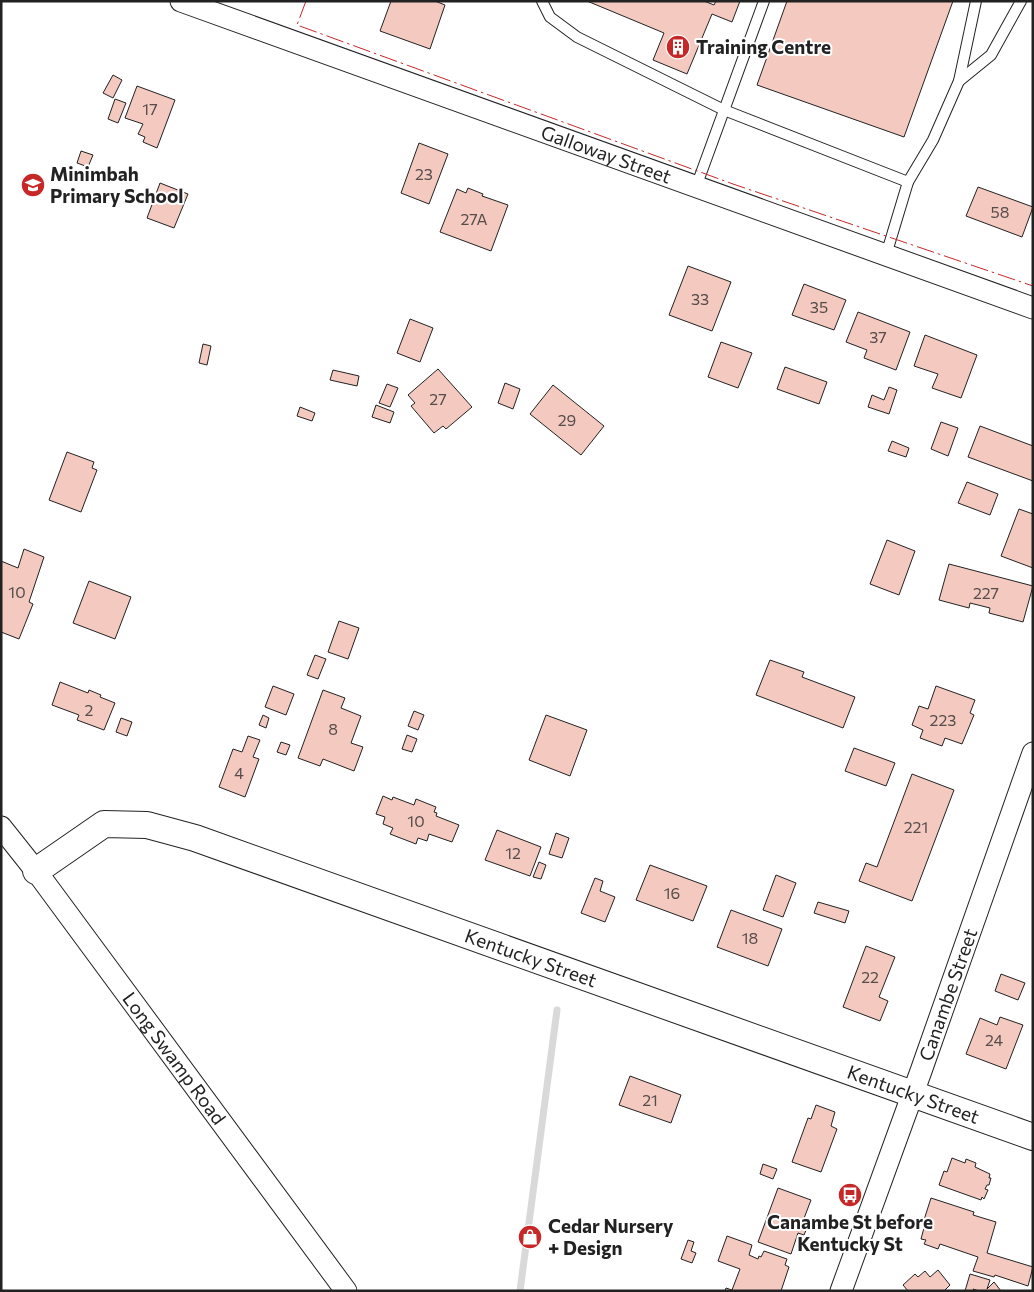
<svg xmlns="http://www.w3.org/2000/svg" width="1034" height="1292" viewBox="0 0 1034 1292" font-family="Commissioner,sans-serif">
	<rect width="100%" height="100%" fill="#fff"/>
	<g fill="none" stroke-linecap="round" stroke-linejoin="round">
		<polyline stroke="#d9d9d9" stroke-width="7" points="520,1291 557,1010"/>
	</g>
	<g fill="#f3c9c0" stroke="#222">
		<polygon points="391,1 435,1 445,5 430,49 380,31"/>
		<polygon points="587,1 704,1 714,5 716,1 740,1 732,22 712,14 687,74 653,60 664,33"/>
		<polygon points="787,1 953,1 904,137 757,85"/>
		<polygon points="113,75 122,80 113,98 103,93"/>
		<polygon points="137,86 175,100 157,148 143,142 145,137 138,134 143,124 125,118"/>
		<polygon points="115,99 126,103 118,123 108,119"/>
		<polygon points="419,143 448,154 429,204 401,193"/>
		<polygon points="81,151 93,155 88,167 77,163"/>
		<polygon points="160,183 188,194 174,228 147,218"/>
		<polygon points="978,187 1033,207 1022,237 966,216"/>
		<polygon points="468,188 483,194 482,196 508,205 491,251 440,232 457,189 466,193"/>
		<polygon points="688,266 731,282 712,331 669,315"/>
		<polygon points="804,284 846,300 834,330 792,315"/>
		<polygon points="858,312 910,332 896,370 864,358 867,350 846,342"/>
		<polygon points="410,319 433,328 420,362 397,353"/>
		<polygon points="925,335 977,355 961,398 932,388 938,374 914,366"/>
		<polygon points="721,342 752,353 738,388 708,377"/>
		<polygon points="203,344 211,346 207,365 199,363"/>
		<polygon points="785,367 827,382 819,404 777,389"/>
		<polygon points="438,369 472,407 446,429 443,426 434,433 411,406 415,403 408,395"/>
		<polygon points="333,370 359,376 357,386 330,380"/>
		<polygon points="505,383 520,389 513,409 498,403"/>
		<polygon points="387,384 398,388 390,407 379,403"/>
		<polygon points="553,385 604,426 581,455 530,414"/>
		<polygon points="889,387 897,390 889,414 868,407 872,395 884,400"/>
		<polygon points="376,405 394,412 390,423 372,417"/>
		<polygon points="300,407 315,413 312,421 297,416"/>
		<polygon points="941,422 958,428 948,456 931,449"/>
		<polygon points="980,426 1033,446 1033,481 968,457"/>
		<polygon points="892,441 909,448 906,457 888,451"/>
		<polygon points="67,452 94,462 92,468 97,470 81,512 49,500"/>
		<polygon points="967,482 998,494 990,515 958,503"/>
		<polygon points="1019,509 1033,514 1033,568 1001,556"/>
		<polygon points="887,540 915,551 899,595 870,584"/>
		<polygon points="24,549 44,557 29,602 33,604 19,639 1,632 1,561 18,568"/>
		<polygon points="949,564 1033,586 1023,622 989,613 990,608 970,603 969,608 939,600"/>
		<polygon points="89,581 131,597 115,639 73,623"/>
		<polygon points="339,621 359,628 348,659 328,652"/>
		<polygon points="315,655 326,659 318,679 307,675"/>
		<polygon points="770,660 804,672 802,677 855,697 843,728 756,695"/>
		<polygon points="60,682 88,693 89,690 101,695 100,697 115,703 104,730 77,720 79,715 52,705"/>
		<polygon points="273,686 294,694 286,715 265,707"/>
		<polygon points="936,686 975,700 970,713 974,715 962,744 945,738 942,746 920,738 923,730 912,725 919,706 928,709"/>
		<polygon points="323,690 345,698 341,708 361,716 351,743 363,747 354,771 323,759 320,766 298,758"/>
		<polygon points="414,711 424,715 418,730 408,726"/>
		<polygon points="263,715 269,718 266,728 259,725"/>
		<polygon points="546,715 587,730 570,776 529,760"/>
		<polygon points="121,718 132,722 127,736 116,732"/>
		<polygon points="407,735 417,739 412,752 402,749"/>
		<polygon points="248,736 260,740 253,757 259,759 245,797 219,787 233,749 242,752"/>
		<polygon points="281,742 290,745 286,755 277,752"/>
		<polygon points="854,748 895,763 886,786 845,771"/>
		<polygon points="912,774 954,790 912,901 859,881 866,863 877,867"/>
		<polygon points="383,796 392,800 393,797 414,805 416,799 436,807 434,812 437,813 436,816 459,825 452,842 429,834 427,841 418,838 416,844 390,834 393,828 383,824 385,817 376,814"/>
		<polygon points="497,830 541,847 530,876 485,860"/>
		<polygon points="556,833 569,838 562,858 549,854"/>
		<polygon points="539,862 546,865 541,879 533,877"/>
		<polygon points="650,865 707,886 693,921 636,900"/>
		<polygon points="776,875 796,883 783,917 763,910"/>
		<polygon points="595,878 603,881 600,891 615,897 605,922 581,913"/>
		<polygon points="818,902 849,911 845,923 814,913"/>
		<polygon points="731,910 782,929 768,966 717,947"/>
		<polygon points="866,946 895,957 879,997 888,1001 880,1021 843,1007"/>
		<polygon points="1001,974 1025,983 1018,1000 995,991"/>
		<polygon points="1000,1017 1023,1025 1006,1069 966,1054 980,1018 997,1025"/>
		<polygon points="630,1076 681,1095 671,1123 619,1105"/>
		<polygon points="816,1105 835,1112 831,1126 837,1129 821,1172 792,1162 808,1118 811,1119"/>
		<polygon points="952,1158 965,1163 966,1159 976,1163 975,1167 990,1174 989,1178 991,1178 989,1185 987,1185 985,1189 988,1190 984,1199 982,1197 981,1200 939,1185 944,1171 947,1172"/>
		<polygon points="763,1164 777,1169 773,1179 760,1174"/>
		<polygon points="778,1188 811,1200 803,1221 809,1223 804,1235 798,1233 791,1254 758,1242"/>
		<polygon points="931,1198 974,1212 973,1215 996,1222 987,1253 1033,1267 1028,1286 995,1275 994,1277 973,1271 978,1257 940,1244 938,1249 924,1244 926,1240 921,1239 925,1224 923,1223"/>
		<polygon points="727,1236 752,1245 749,1255 758,1259 759,1256 761,1257 764,1251 787,1259 785,1265 789,1267 781,1291 725,1291 726,1288 732,1290 740,1269 718,1261"/>
		<polygon points="688,1240 694,1242 691,1251 696,1253 692,1263 681,1259"/>
		<polygon points="938,1270 950,1285 944,1291 908,1291 903,1285 915,1274 918,1277 925,1271 930,1277"/>
		<polygon points="970,1274 990,1280 987,1289 994,1282 1001,1291 979,1291 973,1289 975,1291 965,1291"/>
	</g>
	<g fill="none" stroke-linecap="round" stroke-linejoin="round">
		<g stroke="#222" stroke-width="12">
			<g id="service">
				<polyline points="542,1 550,17 577,37 724,110 908,182"/>
				<polyline points="959,81 991,55 1021,1"/>
				<polyline points="696,187 764,1"/>
				<polyline points="886,255 908,182 933,140 959,81 976,1"/>
			</g>
		</g>
		<g stroke="#222" stroke-width="23">
			<g id="minor">
				<path id="s1" d="M 181,1 L 1033,308"/>
				<path id="s2" d="M 1,827 L 36,871 L 346,1291"/>
				<path id="s3" d="M 841,1291 L 921,1071 L 1033,753"/>
			</g>
		</g>
		<g stroke="#222" stroke-width="28">
			<g id="tertiary">
				<path id="s4" d="M 36,871 L 104,824 L 147,825 L 195,838 L 1033,1137"/>
			</g>
		</g>
		<use href="#service" stroke="#fff" stroke-width="10"/>
		<use href="#minor" stroke="#fff" stroke-width="21"/>
		<use href="#tertiary" stroke="#fff" stroke-width="26"/>
		<polyline stroke="#c62828" stroke-width="1" stroke-dasharray="18 4 2.5 4" stroke-linecap="butt" points="306,1 297,25 733,184 1033,286"/>
	</g>
	<defs>
		<g id="building-disc" transform="scale(1.25)"><circle r="9.5" fill="#c62828" stroke="#fff"/><path d="M-4-6H4V6H1V3H-1V6H-4ZM-2.5-4.3h1.7v1.8h-1.7ZM.8-4.3h1.7v1.8H.8ZM-2.5-1h1.7V.8h-1.7ZM.8-1h1.7V.8H.8Z" fill="#fff"/></g>
		<g id="school-disc" transform="scale(1.25)"><circle r="9.5" fill="#c62828" stroke="#fff"/><path d="M0-5L7-2L0 1L-7-2ZM-4 1L0 2.5L4 1V4Q0 6-4 4Z" fill="#fff"/></g>
		<g id="bus-disc" transform="scale(1.25)"><circle r="9.5" fill="#c62828" stroke="#fff"/><path d="M-5-6H5V4H4V6H2V4H-2V6H-4V4H-5ZM-3.5-4V0h7V-4ZM-3.5 1.2v1.5H-2V1.2ZM2 1.2v1.5H3.5V1.2Z" fill="#fff"/></g>
		<g id="shop-disc" transform="scale(1.25)"><circle r="9.5" fill="#c62828" stroke="#fff"/><path d="M-5-2.5h2.3a2.7 3.5 0 0 1 5.4 0H5L5.5 6h-11ZM-1.5-2.5h3a1.5 2.3 0 0 0-3 0Z" fill="#fff"/></g>
	</defs>
	<g fill-rule="evenodd">
		<use href="#building-disc" x="678" y="47"/>
		<use href="#school-disc" x="33" y="185"/>
		<use href="#bus-disc" x="850" y="1195"/>
		<use href="#shop-disc" x="530" y="1237"/>
	</g>
	<g text-anchor="middle" stroke-width="4" stroke-linejoin="round" paint-order="stroke">
		<g font-size="16" fill="#564c4a">
			<text x="150" y="115">17</text>
			<text x="424" y="180">23</text>
			<text x="1000" y="218">58</text>
			<text x="474" y="225">27A</text>
			<text x="700" y="305">33</text>
			<text x="819" y="313">35</text>
			<text x="878" y="343">37</text>
			<text x="438" y="405">27</text>
			<text x="567" y="426">29</text>
			<text x="17" y="598">10</text>
			<text x="986" y="599">227</text>
			<text x="89" y="716">2</text>
			<text x="943" y="726">223</text>
			<text x="333" y="735">8</text>
			<text x="239" y="779">4</text>
			<text x="416" y="827">10</text>
			<text x="916" y="833">221</text>
			<text x="513" y="859">12</text>
			<text x="672" y="899">16</text>
			<text x="750" y="944">18</text>
			<text x="870" y="983">22</text>
			<text x="994" y="1046">24</text>
			<text x="650" y="1106">21</text>
		</g>
		<g font-size="19" font-weight="bold" fill="#222" stroke="#fff" text-anchor="start">
			<text x="696" y="54">Training Centre</text>
			<text x="50" y="181">Minimbah<tspan x="50" dy="22">Primary School</tspan></text>
			<text x="850" y="1229" text-anchor="middle">Canambe St before<tspan x="850" dy="22">Kentucky St</tspan></text>
			<text x="548" y="1233">Cedar Nursery<tspan x="548" dy="22">+ Design</tspan></text>
		</g>
		<g font-size="19" fill="#222" stroke="#fff">
			<text dy="7" stroke="none"><textPath href="#s1" startOffset="452">Galloway Street</textPath></text>
			<text dy="7" stroke="none"><textPath href="#s4" startOffset="532">Kentucky Street</textPath></text>
			<text dy="7" stroke="none"><textPath href="#s3" startOffset="315">Canambe Street</textPath></text>
			<text dy="7" stroke="none"><textPath href="#s2" startOffset="289">Long Swamp Road</textPath></text>
			<text dy="7" stroke="none"><textPath href="#s4" startOffset="938">Kentucky Street</textPath></text>
		</g>
	</g>
	<rect width="1034" height="1292" fill="none" stroke="#222222" stroke-width="5"/>
</svg>
